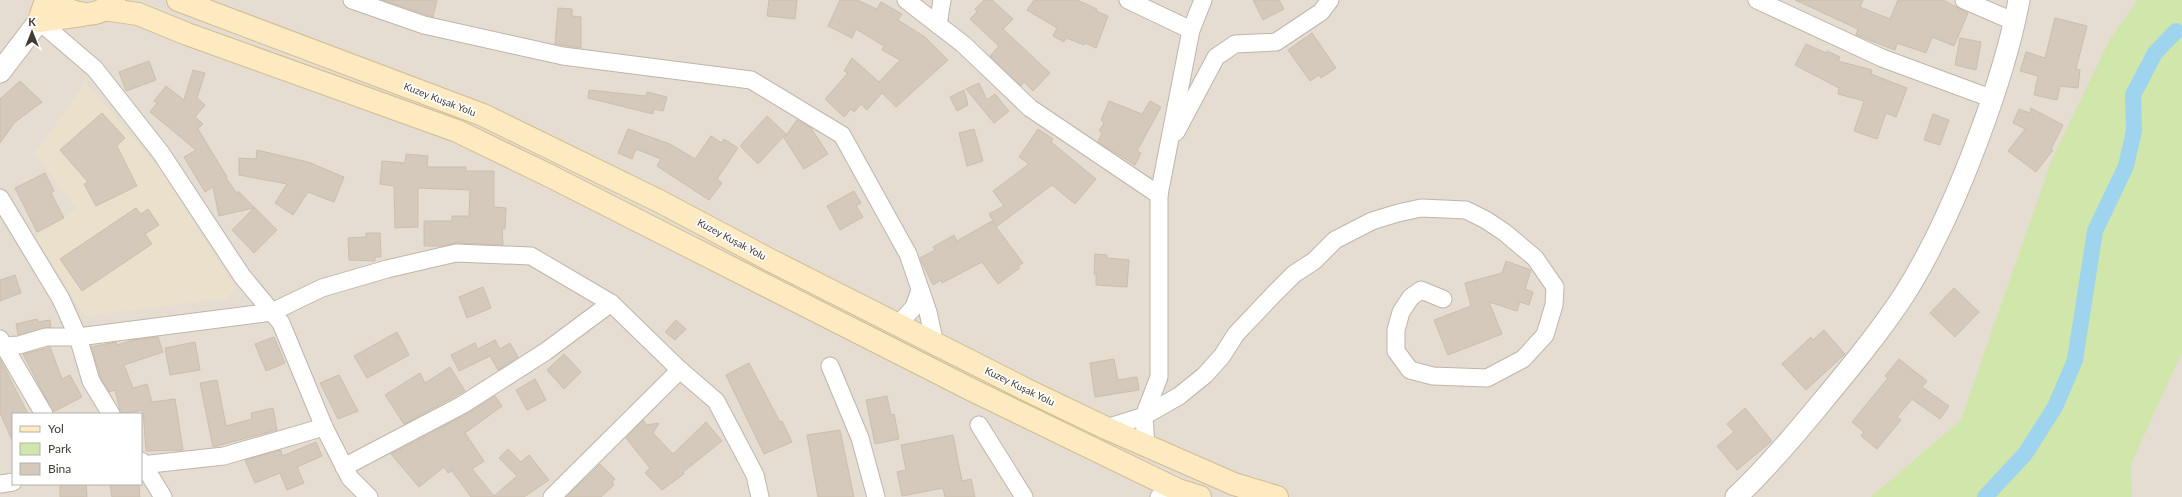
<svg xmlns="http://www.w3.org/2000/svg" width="2182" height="497" viewBox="0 0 2182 497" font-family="Lato,sans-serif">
	<rect width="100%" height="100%" fill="#f1ece3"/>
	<path fill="#e5ddd1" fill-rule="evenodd" d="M 0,0 L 2182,0 L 2182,497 L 0,497 ZM 13,414 L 141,414 L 141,484 L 13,484 Z"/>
	<polygon fill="#eae0cc" points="85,82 162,171 235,288 228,298 84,316 36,237 76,208 35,154"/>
	<polygon fill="#d0e6ab" points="2138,0 2182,0 2182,352 2131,464 2132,497 1871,497 1961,420 2052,159 2110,39"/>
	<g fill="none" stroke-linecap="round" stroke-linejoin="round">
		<polyline stroke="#9ed4ee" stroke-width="16" points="1985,497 2025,454 2055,407 2075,360 2095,231 2126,166 2134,131 2133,95 2155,53 2176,31"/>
	</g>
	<g fill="#d5c9bb" stroke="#cdbeac">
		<polygon points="382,0 437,0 433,17"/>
		<polygon points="769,0 797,0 795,19 767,16"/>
		<polygon points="840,0 857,0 877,9 881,2 902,14 898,20 925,37 948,60 896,107 882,93 867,110 861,104 854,112 851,109 844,117 825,99 848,73 844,71 852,58 879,82 900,60 882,50 884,46 856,29 852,38 828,26"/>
		<polygon points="984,0 992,0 1013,19 1003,29 1050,73 1033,91 1024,82 1021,86 990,56 999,46 970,19 977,12 975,9"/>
		<polygon points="1034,0 1077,0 1097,9 1096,11 1108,16 1096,48 1085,43 1084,45 1066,38 1064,42 1053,36 1057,28 1027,10"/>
		<polygon points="1253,0 1279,0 1284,9 1263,20"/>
		<polygon points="1795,0 1863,0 1860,7 1890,19 1898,0 1943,0 1968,13 1954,46 1932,37 1926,53 1897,43 1895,50 1856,35 1858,29"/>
		<polygon points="558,8 572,9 572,16 581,17 581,48 555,44"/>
		<polygon points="2055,18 2087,26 2076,69 2080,70 2078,88 2060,86 2057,100 2034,95 2038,76 2020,71 2026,52 2045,58"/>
		<polygon points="1312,33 1336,68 1321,78 1319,75 1310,81 1288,50"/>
		<polygon points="1960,38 1981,42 1976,70 1955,65"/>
		<polygon points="1806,44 1826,53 1827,51 1840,57 1838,61 1872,70 1871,74 1907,88 1896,117 1886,113 1877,139 1854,131 1864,101 1838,94 1839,88 1795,65"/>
		<polygon points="149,61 156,80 126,91 119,72"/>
		<polygon points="193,70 205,73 197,98 205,105 195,117 203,124 198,129 227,177 226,178 238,195 238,191 277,230 254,253 232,230 254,208 219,216 213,187 205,192 184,157 196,150 150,112 157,103 154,101 166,86 184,100"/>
		<polygon points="20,81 42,102 15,122 0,143 0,99"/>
		<polygon points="979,83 987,100 995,94 1009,111 994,123 966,89"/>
		<polygon points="589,90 646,96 647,92 667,97 663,111 654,109 653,114 588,98"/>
		<polygon points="964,90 968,105 957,111 950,97"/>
		<polygon points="1109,101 1142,114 1150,101 1161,107 1137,151 1141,153 1135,165 1098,142 1102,133 1099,131 1104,123 1101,120"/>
		<polygon points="2031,108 2063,125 2051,149 2053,150 2036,172 2008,151 2025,129 2013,123 2019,109 2030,113"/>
		<polygon points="102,113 125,138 117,146 137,186 96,206 84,184 88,182 60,150"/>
		<polygon points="1933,114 1949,120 1940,145 1924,140"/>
		<polygon points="767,116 786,134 758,164 740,146"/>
		<polygon points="797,120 811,128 828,154 804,169 784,138"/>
		<polygon points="628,129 670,144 695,159 711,136 722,143 724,139 738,148 717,179 722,183 709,200 657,166 661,159 636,149 632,159 618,153"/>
		<polygon points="974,129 983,161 967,166 959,133"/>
		<polygon points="1038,129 1053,139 1051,142 1096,179 1075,204 1052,185 996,227 1023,263 1018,266 1020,268 998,284 982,262 942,283 941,280 933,285 920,258 935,250 933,247 954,235 957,241 992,221 996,226 989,214 1004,206 993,191 1029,164 1019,157"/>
		<polygon points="257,150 308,162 344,177 334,202 308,192 293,215 275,203 287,184 239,175 239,158 256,159"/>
		<polygon points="406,154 428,156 427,167 466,167 466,171 494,171 494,207 506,208 505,229 502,229 503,245 456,243 444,246 424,246 424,221 452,221 452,216 469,216 470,190 418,188 418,227 395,228 394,186 380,184 382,161 405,163"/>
		<polygon points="45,173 54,191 51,193 64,218 37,232 15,188"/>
		<polygon points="854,191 861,203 856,206 863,217 840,230 827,206"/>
		<polygon points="136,208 141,214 148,209 159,225 145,234 152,244 82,291 60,259"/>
		<polygon points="366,233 380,233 381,257 375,257 375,261 349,260 348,238 366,237"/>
		<polygon points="1095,254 1107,255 1107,258 1129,260 1127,287 1096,285 1096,274 1094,274"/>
		<polygon points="1506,261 1531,270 1525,289 1533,292 1529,305 1520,302 1517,311 1489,302 1502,334 1448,355 1434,320 1471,306 1465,283 1502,273"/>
		<polygon points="15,275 21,293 0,301 0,280"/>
		<polygon points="483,287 491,308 467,318 459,297"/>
		<polygon points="1954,288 1979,312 1955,337 1930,313"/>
		<polygon points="37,319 38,322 50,320 51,327 18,335 16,324"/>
		<polygon points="676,320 686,329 675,340 665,332"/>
		<polygon points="1824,330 1845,354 1806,390 1782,364 1811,337 1813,340"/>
		<polygon points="397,332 409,355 367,378 354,356"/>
		<polygon points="158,337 163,352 124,365 133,388 147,384 152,402 175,399 183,450 146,451 143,410 121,414 115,390 109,392 102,381 91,347 116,342 117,345 133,340"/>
		<polygon points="274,337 285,363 266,371 255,344"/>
		<polygon points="495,340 500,349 510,343 518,357 498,370 490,356 459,371 451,355 475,343 478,349"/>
		<polygon points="195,342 200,370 170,375 165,348"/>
		<polygon points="50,347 62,379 70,375 82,397 53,412 23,354"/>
		<polygon points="564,354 581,372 564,389 547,370"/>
		<polygon points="0,359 28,414 13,414 13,442 0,413"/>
		<polygon points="1114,359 1118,380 1137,377 1139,390 1095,397 1090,363"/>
		<polygon points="1899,359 1927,381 1922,387 1949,406 1940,419 1912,399 1897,417 1901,420 1877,449 1861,436 1864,432 1852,422 1888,378 1885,376"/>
		<polygon points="749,363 780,422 782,421 792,442 764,454 726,375"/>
		<polygon points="450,367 465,391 404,424 385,395 420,373 425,383"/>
		<polygon points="339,375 358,411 338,419 320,383"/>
		<polygon points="535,379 546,400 527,410 516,390"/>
		<polygon points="217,380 226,426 252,419 251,413 273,408 277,430 213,447 200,383"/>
		<polygon points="495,396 502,406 465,433 484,461 472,469 494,496 517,476 499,458 508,449 521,462 529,455 549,480 524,497 471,497 452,471 448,473 444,467 419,487 391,454 467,414"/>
		<polygon points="887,396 891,415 894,414 899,439 875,444 866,400"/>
		<polygon points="1745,408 1772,441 1737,470 1717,446 1734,432 1727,424"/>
		<polygon points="643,420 647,425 659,423 653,433 673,454 706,422 722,441 683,472 684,474 662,490 645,473 650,468 626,438"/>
		<polygon points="840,430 854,497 818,497 807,435"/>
		<polygon points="953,435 962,481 971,479 975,497 945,497 943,488 902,496 897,472 906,470 901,445"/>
		<polygon points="316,442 322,456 297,467 304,483 287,490 280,473 255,483 245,460 281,450 282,456"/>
		<polygon points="600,464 615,479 612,482 614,485 601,497 566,497"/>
		<polygon points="60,484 86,484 87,497 60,497"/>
		<polygon points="110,484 139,484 140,497 112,497"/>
	</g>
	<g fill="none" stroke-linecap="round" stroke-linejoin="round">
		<g stroke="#bfb5a9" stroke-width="19">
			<g id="minor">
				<polyline points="352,0 424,25 563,56 751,80 842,135 908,254 928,312 935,344"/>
				<polyline points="906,0 963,44 1030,108 1159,195"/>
				<polyline points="1128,0 1191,30"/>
				<polyline points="1757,0 1882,58 1993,99"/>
				<polyline points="1964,0 2015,22"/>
				<polyline points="39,21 95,69 161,153 242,276 281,323 324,427 350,478 369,497"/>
				<polyline points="938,25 942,0"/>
				<polyline points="1176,132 1216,57 1235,44 1276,42 1321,12 1330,0"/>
				<polyline points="0,198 61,299 78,337 91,381 111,414"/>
				<polyline points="898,325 914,307 920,290"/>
				<polyline points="0,339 44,414"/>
				<polyline points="0,346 19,345 46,337 78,337 272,312 322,288 387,269 456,253 531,256 611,303 680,370"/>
				<polyline points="830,366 860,438 876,497"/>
				<polyline points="979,425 1024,497"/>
				<polyline points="1106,428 1144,416 1179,396 1205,375 1222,356 1236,334 1273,295 1294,274 1314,261 1335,240 1372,221 1398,213 1421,208 1466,210 1486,220 1504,232 1535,258 1555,287 1554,305 1545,335 1523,359 1487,378 1433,376 1410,370 1396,351 1396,330 1401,312 1411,297 1421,290 1443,299"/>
				<polyline points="1146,446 1144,416 1159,377 1159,195 1191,30 1203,0"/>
				<polyline points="141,461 163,497"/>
				<polyline points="141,465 224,456 324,427"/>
				<polyline points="344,467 462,405 545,352 611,303"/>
				<polyline points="0,484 13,482"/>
				<polyline points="552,497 680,370 716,401 755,475 760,497"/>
				<polyline points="1159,497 1178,490"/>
			</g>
		</g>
		<g stroke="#bfb5a9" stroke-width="23">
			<g id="tertiary">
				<polyline points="0,72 39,21"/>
				<path d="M 1736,497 C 1767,468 1794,436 1821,403 C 1850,368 1879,333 1904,295 C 1935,246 1958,193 1978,139 C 1995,94 2010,48 2019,0"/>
			</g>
		</g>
		<g stroke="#d1bc93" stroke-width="24">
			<g id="secondary">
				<polyline points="46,0 39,21 82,15"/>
				<path d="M 56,0 C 72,17 99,20 114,0"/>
				<polyline points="178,0 483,115 661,202 770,260 1029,391 1106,428 1234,484 1277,497"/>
				<polyline points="104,9 138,14 187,34 457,131 548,175 974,391 1178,490 1200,497"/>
			</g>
		</g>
		<use href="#minor" stroke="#fff" stroke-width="17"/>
		<use href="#tertiary" stroke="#fff" stroke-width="21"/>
		<use href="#secondary" stroke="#feeac0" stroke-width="22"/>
	</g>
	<g text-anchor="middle" stroke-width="3.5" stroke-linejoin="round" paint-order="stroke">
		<g font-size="10" fill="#433b33" stroke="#fff">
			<text transform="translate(440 99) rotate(21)" y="4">Kuzey Kuşak Yolu</text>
			<text transform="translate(732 239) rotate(28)" y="4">Kuzey Kuşak Yolu</text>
			<text transform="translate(1020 386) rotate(26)" y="4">Kuzey Kuşak Yolu</text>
		</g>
	</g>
	<rect x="12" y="413" width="130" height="72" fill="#ffffff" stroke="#b4b1ad"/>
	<rect x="20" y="426" width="20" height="6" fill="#feeac0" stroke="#b4b1ad"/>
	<text x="48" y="433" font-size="12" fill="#433b33">Yol</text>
	<rect x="20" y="443" width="20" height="12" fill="#d0e6ab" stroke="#b4b1ad"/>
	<text x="48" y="453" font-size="12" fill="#433b33">Park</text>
	<rect x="20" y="463" width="20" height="12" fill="#d5c9bb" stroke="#b4b1ad"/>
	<text x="48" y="473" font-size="12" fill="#433b33">Bina</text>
	<g transform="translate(32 32)" stroke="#ffffff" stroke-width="3" paint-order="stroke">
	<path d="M0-3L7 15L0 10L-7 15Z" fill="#433b33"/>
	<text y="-6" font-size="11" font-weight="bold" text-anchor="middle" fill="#433b33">K</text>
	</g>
</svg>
